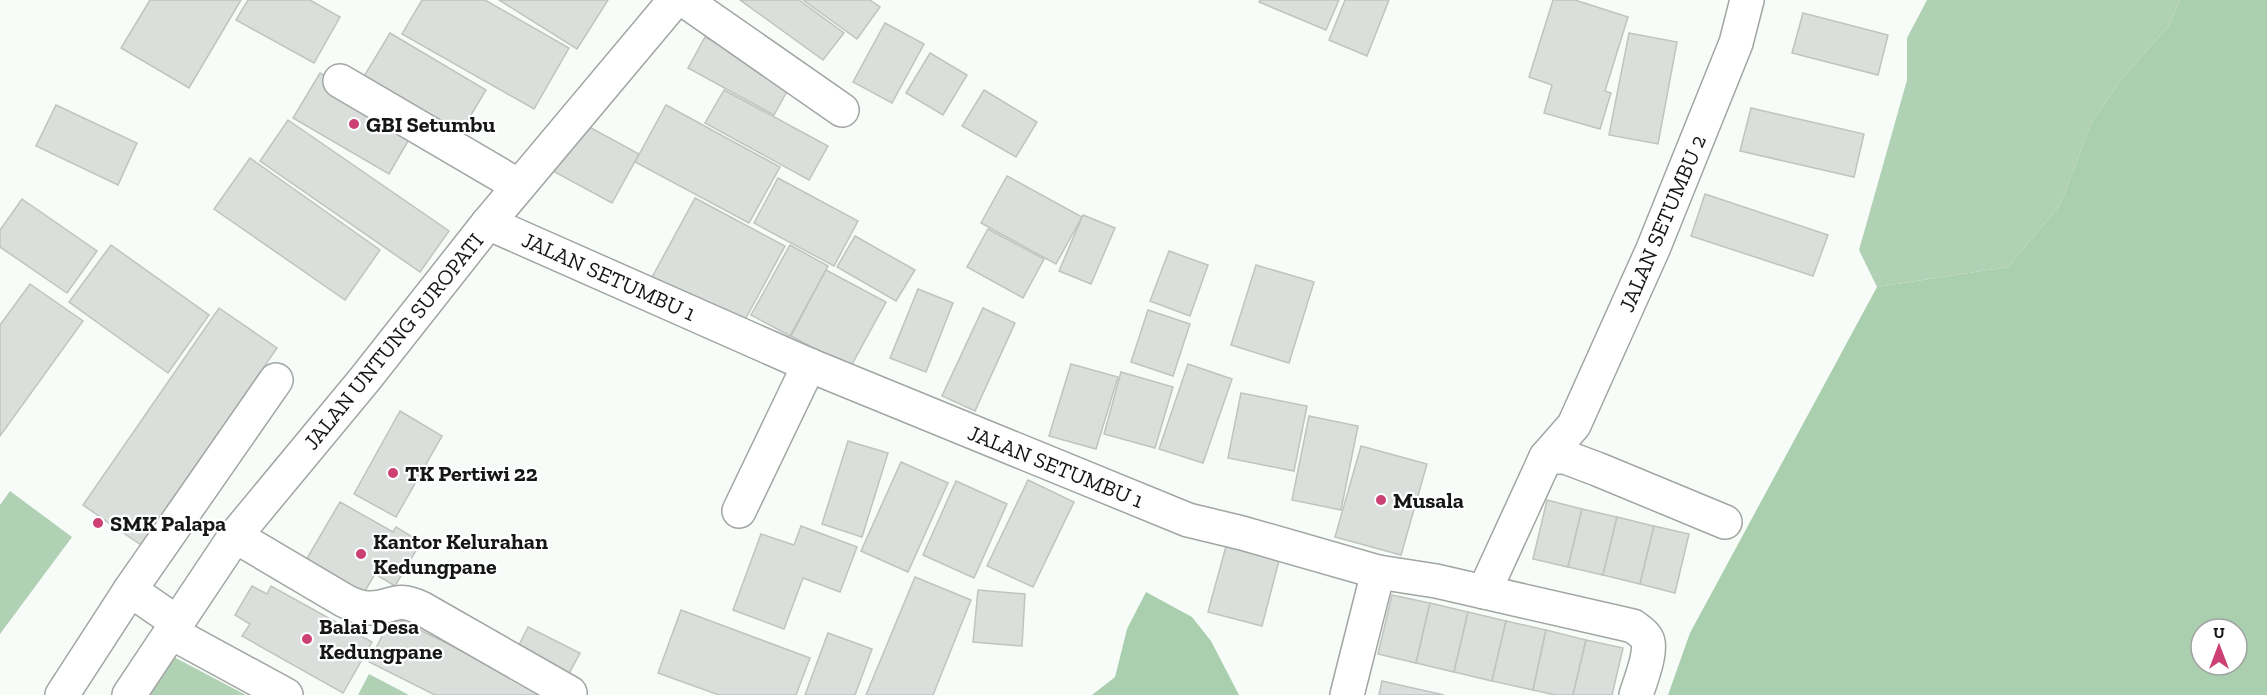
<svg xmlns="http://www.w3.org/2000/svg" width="2267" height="695" viewBox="0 0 2267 695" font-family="'Zilla Slab',serif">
	<rect width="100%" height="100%" fill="#f7fcf8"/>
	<g fill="#b1d1b5">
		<polygon points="1927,0 2180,0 2169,26 2123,77 2092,122 2060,205 2008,267 1877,287 1859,250 1907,80 1907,38"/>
		<polygon points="10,491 72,537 0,634 0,505"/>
		<polygon points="172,656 246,695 143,695"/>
		<polygon points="369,674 409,695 358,695"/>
	</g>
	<g fill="#a9cfaf" fill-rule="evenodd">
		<path d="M 2180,0 L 2267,0 L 2267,695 L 1668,695 L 1690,633 L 1877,287 L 2008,267 L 2060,205 L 2092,122 L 2123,77 L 2169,26 ZM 2201,629 L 2237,629 L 2237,665 L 2201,665 Z"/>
		<polygon points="1146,592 1192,617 1211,641 1239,695 1092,695 1115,677 1127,629"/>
	</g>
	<g fill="#dbdfdc" stroke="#c0c4c1" stroke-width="1.5">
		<polygon points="150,0 241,0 189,88 121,48"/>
		<polygon points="248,0 310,0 340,17 314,63 236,20"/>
		<polygon points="422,0 485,0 569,48 534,109 402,34"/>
		<polygon points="499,0 608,0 577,49"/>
		<polygon points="740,0 799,0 844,33 823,60"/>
		<polygon points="803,0 870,0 880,7 857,39"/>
		<polygon points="1260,0 1339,0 1326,30 1259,2"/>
		<polygon points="1345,0 1389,0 1367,56 1329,40"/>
		<polygon points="1553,0 1575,0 1628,17 1605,91 1611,93 1600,129 1544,113 1552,85 1529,77"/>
		<polygon points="1803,13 1888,35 1878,75 1792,53"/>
		<polygon points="885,23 924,44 892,103 853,82"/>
		<polygon points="390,33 486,90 456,140 360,83"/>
		<polygon points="1629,33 1677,42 1658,144 1609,135"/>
		<polygon points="705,37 791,84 774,115 688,68"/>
		<polygon points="930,53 967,75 943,115 906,93"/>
		<polygon points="320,73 415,129 389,174 293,118"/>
		<polygon points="724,90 828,146 809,180 705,123"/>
		<polygon points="984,90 1037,122 1016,157 962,126"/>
		<polygon points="56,105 137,143 118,185 36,146"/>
		<polygon points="666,105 780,167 749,223 635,162"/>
		<polygon points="1751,108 1864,134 1854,177 1740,151"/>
		<polygon points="288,120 449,231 420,272 260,161"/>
		<polygon points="580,122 639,154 612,203 553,171"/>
		<polygon points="250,158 380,250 345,300 214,209"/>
		<polygon points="1007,176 1082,217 1056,264 981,223"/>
		<polygon points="778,178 858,221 834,266 754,223"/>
		<polygon points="1705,194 1828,235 1813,276 1691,236"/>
		<polygon points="695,198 785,246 740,329 650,281"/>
		<polygon points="22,199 97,251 67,293 0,247 0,230"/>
		<polygon points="1083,215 1115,228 1091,284 1059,271"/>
		<polygon points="988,229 1044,259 1023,298 967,267"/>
		<polygon points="855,236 915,270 896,301 837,267"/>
		<polygon points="111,245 209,315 168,373 69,302"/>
		<polygon points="790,245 828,266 790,336 751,315"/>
		<polygon points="1169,251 1208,265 1190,316 1150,301"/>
		<polygon points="1256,265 1314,282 1289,363 1231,345"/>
		<polygon points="826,270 886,302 850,368 791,336"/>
		<polygon points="30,284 83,321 0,436 0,325"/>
		<polygon points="918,289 953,303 926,372 890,358"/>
		<polygon points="219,308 277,348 141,545 83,505"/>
		<polygon points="983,308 1015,323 975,411 942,396"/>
		<polygon points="1148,310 1190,324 1173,376 1131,362"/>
		<polygon points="1071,364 1118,377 1096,449 1049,436"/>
		<polygon points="1188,364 1232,379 1203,463 1159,449"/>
		<polygon points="1121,372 1173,387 1155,448 1104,434"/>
		<polygon points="1241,393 1307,406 1294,471 1228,458"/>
		<polygon points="400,411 442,436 396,517 354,494"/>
		<polygon points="1309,416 1358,426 1341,510 1292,500"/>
		<polygon points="848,441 888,453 862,537 822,524"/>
		<polygon points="1361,446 1427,464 1401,555 1335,537"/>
		<polygon points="901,462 948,483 908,572 861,551"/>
		<polygon points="1028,480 1074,502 1033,587 987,566"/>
		<polygon points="956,481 1007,504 974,578 923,555"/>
		<polygon points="1547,500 1582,509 1568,567 1533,559"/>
		<polygon points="340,502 393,532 396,527 421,542 395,586 375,574 359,601 302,567"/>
		<polygon points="1582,509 1617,517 1603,575 1568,567"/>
		<polygon points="1617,517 1654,526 1640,584 1603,575"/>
		<polygon points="801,526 857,547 840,592 803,578 784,629 733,610 761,534 794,545"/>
		<polygon points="1654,526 1689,534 1675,593 1640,584"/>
		<polygon points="1228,539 1281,553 1262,626 1208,612"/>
		<polygon points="915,577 971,600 933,695 866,695"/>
		<polygon points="252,586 267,594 271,586 372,642 343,693 242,636 250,624 235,615"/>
		<polygon points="978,590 1025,594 1022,646 973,642"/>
		<polygon points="1392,595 1430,603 1416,663 1378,654"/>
		<polygon points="1430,603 1468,612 1454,672 1416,663"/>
		<polygon points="681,610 810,658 796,695 719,695 658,673"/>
		<polygon points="1468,612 1506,621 1492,681 1454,672"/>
		<polygon points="392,616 550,695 435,695 369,662"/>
		<polygon points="1506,621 1546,630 1533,690 1492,681"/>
		<polygon points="528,627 580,653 563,685 512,659"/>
		<polygon points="1546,630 1586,640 1573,695 1555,695 1533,690"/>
		<polygon points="828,633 872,649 855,695 805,695"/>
		<polygon points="1586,640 1623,648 1612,695 1573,695"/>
		<polygon points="1382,681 1444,695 1379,695"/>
	</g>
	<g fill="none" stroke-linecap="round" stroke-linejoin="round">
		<g stroke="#a2a6a2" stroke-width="36">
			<g id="minor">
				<polyline points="684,0 842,110"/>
				<polyline points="340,81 519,186"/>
				<polyline points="488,223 809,365 1188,520 1242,533 1378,572 1436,581 1484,592 1546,457 1574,425 1653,249 1736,43 1747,0"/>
				<polyline points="1546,457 1565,457 1597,469 1725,522"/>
				<polyline points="739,511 809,365"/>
				<path d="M 235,536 L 345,601 C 353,605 360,608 369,608 C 392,609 394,595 421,608 L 570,693"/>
				<polyline points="130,590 276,380"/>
				<path d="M 1484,592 L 1633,626 C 1638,630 1644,633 1647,639 C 1653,650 1640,682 1636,695"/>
				<polyline points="172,633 286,695"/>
				<polyline points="62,695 130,590 178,623"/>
				<polyline points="1347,695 1378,572"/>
			</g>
		</g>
		<g stroke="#a2a6a2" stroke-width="36">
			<polyline id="major" points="129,695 235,536 365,379 488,223 675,0"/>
		</g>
		<use href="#minor" stroke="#fff" stroke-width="33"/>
		<use href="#major" stroke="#fff" stroke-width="33"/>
	</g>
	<g fill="#cc4073" stroke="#fff" stroke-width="2">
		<circle cx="354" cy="124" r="6"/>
		<circle cx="393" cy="473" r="6"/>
		<circle cx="1381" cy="500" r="6"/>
		<circle cx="98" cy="523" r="6"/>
		<circle cx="361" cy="554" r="6"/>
		<circle cx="307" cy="639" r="6"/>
	</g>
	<g text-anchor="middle" stroke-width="4.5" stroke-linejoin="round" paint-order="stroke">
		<g font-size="22" font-weight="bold" fill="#151716" stroke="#fff" text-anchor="start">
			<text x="366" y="132">GBI Setumbu</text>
			<text x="405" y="481">TK Pertiwi 22</text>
			<text x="1393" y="508">Musala</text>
			<text x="110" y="531">SMK Palapa</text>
			<text x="373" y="549">Kantor Kelurahan<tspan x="373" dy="25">Kedungpane</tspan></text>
			<text x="319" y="634">Balai Desa<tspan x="319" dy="25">Kedungpane</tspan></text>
		</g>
		<g font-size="22" fill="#151716" stroke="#fff">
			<text transform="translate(1662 223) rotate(-67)" y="8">JALAN SETUMBU 2</text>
			<text transform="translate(609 276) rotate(24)" y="8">JALAN SETUMBU 1</text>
			<text transform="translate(393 341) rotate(-51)" y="8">JALAN UNTUNG SUROPATI</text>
			<text transform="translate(1056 466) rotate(22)" y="8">JALAN SETUMBU 1</text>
		</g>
	</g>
	<g transform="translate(2219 647)"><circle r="28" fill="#ffffff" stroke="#a1a2a2" stroke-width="1.5"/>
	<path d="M0-4.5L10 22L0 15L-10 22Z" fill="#cc4073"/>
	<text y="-9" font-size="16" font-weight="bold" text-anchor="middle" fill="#151716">U</text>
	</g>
</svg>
